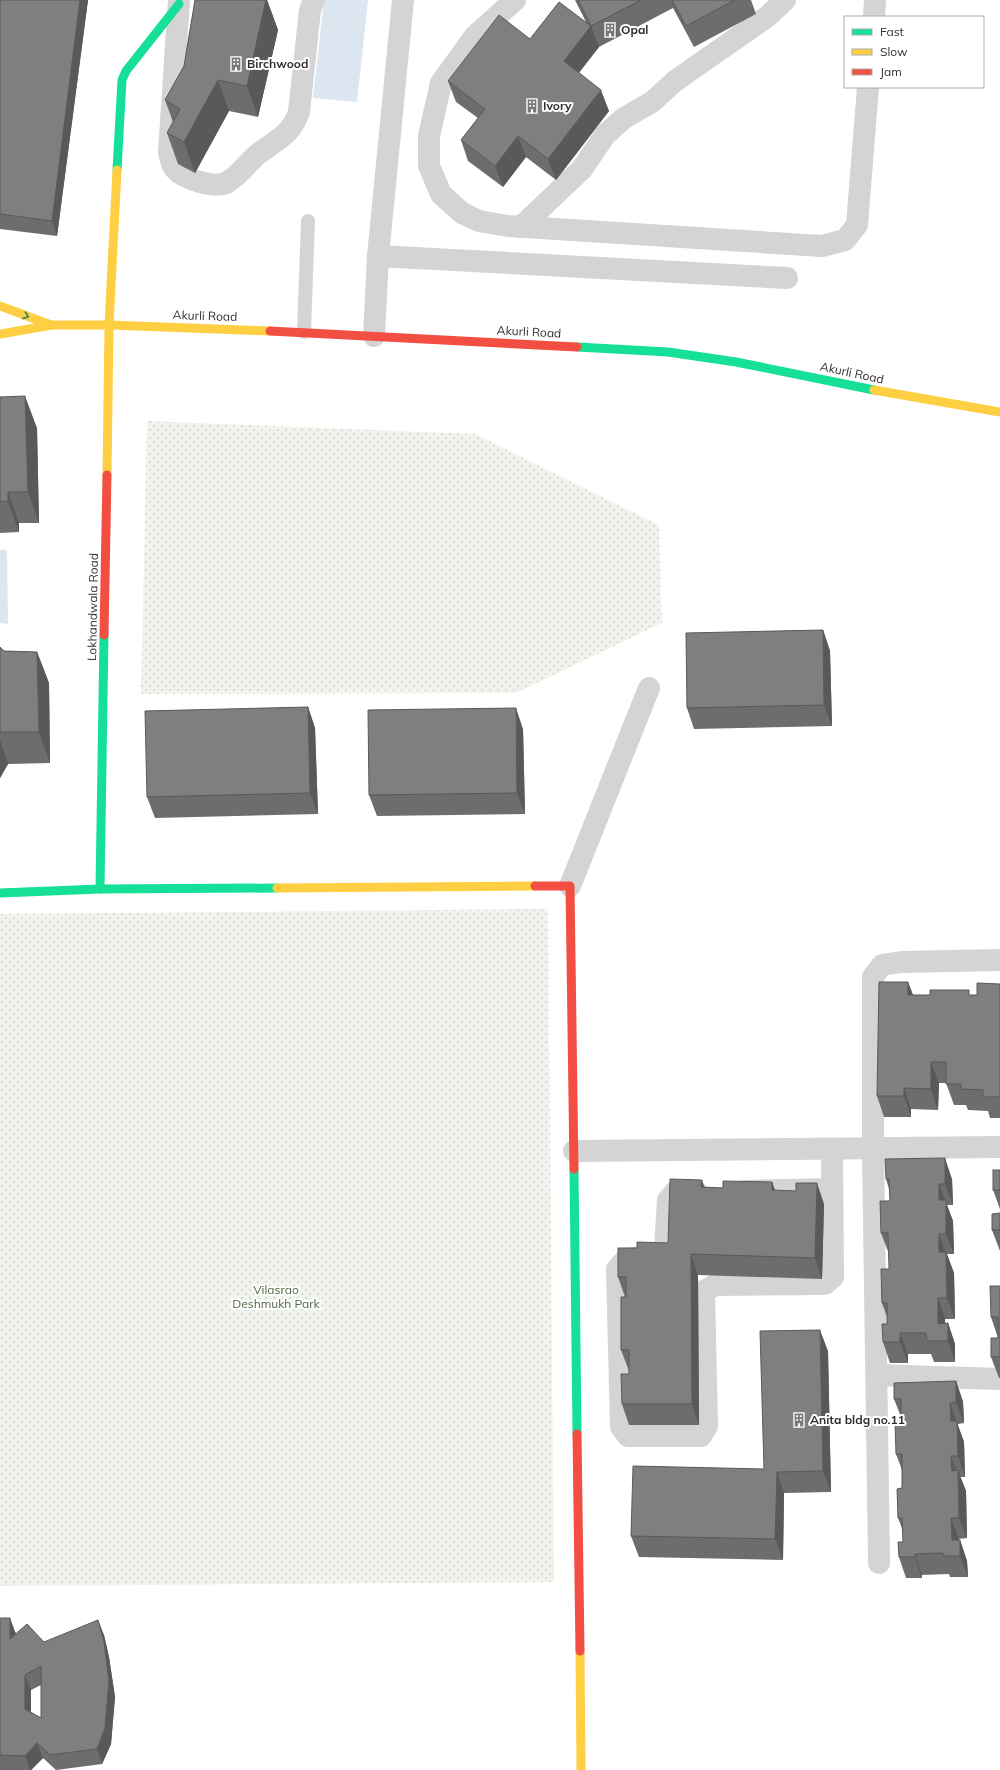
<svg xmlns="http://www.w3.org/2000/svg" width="1000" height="1770" viewBox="0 0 1000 1770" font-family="Mulish,sans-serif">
	<defs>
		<pattern id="green-dots" width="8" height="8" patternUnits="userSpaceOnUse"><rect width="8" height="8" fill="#f1f4ed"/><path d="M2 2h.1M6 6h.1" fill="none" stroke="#cfd2cc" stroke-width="1.8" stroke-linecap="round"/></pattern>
	</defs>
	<rect width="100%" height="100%" fill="#fff"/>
	<g fill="url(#green-dots)">
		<polygon points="147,421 475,434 659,525 662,623 516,693 141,694"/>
		<polygon points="548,909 554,1582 0,1586 0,914"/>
	</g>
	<g fill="#dce6f0">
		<polygon points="324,0 368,0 357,102 313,98"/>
		<polygon points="0,550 7,550 8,624 0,623"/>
	</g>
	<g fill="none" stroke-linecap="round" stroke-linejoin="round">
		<polyline stroke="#d4d4d4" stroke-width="14" points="304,332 308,221"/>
		<g stroke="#d4d4d4" stroke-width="22">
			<path d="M 179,0 L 169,152 C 170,158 171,164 175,169 C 183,179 214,188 226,183 C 239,176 247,163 258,154 C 267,147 278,141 287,132 C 293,126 296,120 299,112 L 310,10 L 314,0"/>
			<polyline points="515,0 475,36 441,83 429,136 429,166 441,194 462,213 479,221 508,226 822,246 845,240 857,225 868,87"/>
			<polyline points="874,17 875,0"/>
			<polyline points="521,227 582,169 605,135 624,118 652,102 675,81 768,16 785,0"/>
			<polyline points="378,256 787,278"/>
			<polyline points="374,336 378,256 403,0"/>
			<polyline points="570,886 649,688"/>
			<polyline points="574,1151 1000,1147"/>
			<polyline points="745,1191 832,1189"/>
			<polyline points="697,1192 675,1192 668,1200 665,1248 661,1255 626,1259 617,1269 621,1427 628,1436 701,1436 707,1426 704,1291 715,1285 825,1284 833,1277 832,1149"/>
			<polyline points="877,1375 1000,1379"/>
			<polyline points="879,1563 873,1149 873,977 882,965 901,962 1000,960"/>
		</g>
		<g stroke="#16e098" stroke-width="9">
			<polyline points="117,170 122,80 126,71 179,4"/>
			<polyline points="577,347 668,352 736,362 874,390"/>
			<polyline points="100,889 104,635"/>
			<polyline points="0,893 100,889 277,888"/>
			<polyline points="574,1169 577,1434"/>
		</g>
		<g stroke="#ffcf43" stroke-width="9">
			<polyline points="0,306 51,325"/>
			<polyline points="0,334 52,325 109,325 270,331"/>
			<polyline points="874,390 1000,412"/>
			<polyline points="107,475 109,325 117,170"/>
			<polyline points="277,888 535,886"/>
			<polyline points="580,1651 581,1770"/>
		</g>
		<g stroke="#f24e42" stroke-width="9">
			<polyline points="270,331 577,347"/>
			<polyline points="104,635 107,475"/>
			<polyline points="535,886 570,886 574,1169"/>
			<polyline points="577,1434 580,1651"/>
		</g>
	</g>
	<g fill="#6d6d6d" fill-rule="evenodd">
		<polygon points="0,0 88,0 57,236 0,229"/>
		<polygon points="195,0 267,0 278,30 258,117 229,111 195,173 178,164 167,133 173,122 165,100 184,66"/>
		<polygon points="575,0 751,0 756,14 694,47 673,8 599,47 579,73 609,111 556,180 526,157 503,187 468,161 461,140 478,118 456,102 448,81 530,39 586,22"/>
		<polygon points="0,397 37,428 39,523 19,523 19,532 0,533"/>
		<polygon points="823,630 830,651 832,726 694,729 687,708"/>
		<polygon points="0,647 4,651 37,652 49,683 50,763 8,764 0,778"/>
		<polygon points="308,707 315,728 318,814 155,818 147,797"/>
		<polygon points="523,729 525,814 377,816 369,795"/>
		<polygon points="908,982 913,995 977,995 1000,984 1000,1118 990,1118 988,1111 968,1110 966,1105 954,1105 946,1083 939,1083 938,1110 911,1109 911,1117 884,1117 877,1096"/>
		<polygon points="1000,1170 1000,1209 993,1190"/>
		<polygon points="886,1179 952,1179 953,1205 947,1205 953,1221 954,1254 947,1254 954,1273 955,1319 945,1319 945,1323 948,1323 955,1344 955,1362 934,1362 931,1354 908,1354 908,1363 890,1363 883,1342 887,1324 887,1317 882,1303 889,1269 889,1254 881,1233 890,1201 889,1189"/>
		<polygon points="772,1182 775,1191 824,1204 822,1279 698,1275 699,1425 629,1425 622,1404 629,1374 629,1371 621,1350 625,1297 618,1277 637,1248 668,1243 705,1187 723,1188"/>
		<polygon points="1000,1213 1000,1251 992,1230"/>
		<polygon points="1000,1286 1000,1378 999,1378 991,1357 998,1338 991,1317"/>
		<polygon points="828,1351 831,1492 784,1493 783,1560 639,1557 631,1536 764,1469"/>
		<polygon points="956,1381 963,1402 964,1423 958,1424 958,1426 964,1442 965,1477 960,1477 966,1491 967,1538 959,1539 959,1540 960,1540 967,1561 968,1577 950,1577 949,1574 922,1575 922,1578 906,1578 899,1557 903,1542 903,1531 898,1518 902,1488 902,1470 896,1454 901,1421 901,1417 894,1399"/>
		<path d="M 0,1618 L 16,1633 L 44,1642 L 104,1635 L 109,1657 L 115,1697 L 111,1744 L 102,1764 L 56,1770 L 43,1758 L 31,1770 L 0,1770 ZM 41,1685 L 41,1718 L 31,1712 L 31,1690 Z"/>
	</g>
	<g fill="#595959">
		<polygon points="80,0 88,0 57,236 52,221"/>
		<polygon points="266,0 267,0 278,30 258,117 247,86"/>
		<polygon points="591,26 599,47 571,82 564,61"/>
		<polygon points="218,80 229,111 195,173 184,142"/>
		<polygon points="601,90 609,111 556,180 548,159"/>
		<polygon points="518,136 526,157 503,187 495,166"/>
		<polygon points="25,396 37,428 39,523 28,492"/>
		<polygon points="8,492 19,523 19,532 8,501"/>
		<polygon points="823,630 830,651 832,726 824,705"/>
		<polygon points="37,652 49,683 50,763 39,732"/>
		<polygon points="308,707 315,728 318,814 310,793"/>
		<polygon points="516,708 523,729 525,814 517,793"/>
		<polygon points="0,740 8,764 0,778"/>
		<polygon points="908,982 916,1003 908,995"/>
		<polygon points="931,1062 939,1083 938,1110 931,1089"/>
		<polygon points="904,1088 911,1109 911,1117 904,1096"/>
		<polygon points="945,1158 952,1179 953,1205 945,1184"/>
		<polygon points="702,1180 709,1201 701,1187"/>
		<polygon points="772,1182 780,1203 772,1190"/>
		<polygon points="817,1183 824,1204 822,1279 815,1258"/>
		<polygon points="939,1184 953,1221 954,1254 946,1234 939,1200"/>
		<polygon points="939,1234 946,1254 939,1252"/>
		<polygon points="946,1252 954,1273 955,1319 947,1298"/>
		<polygon points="691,1254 698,1275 699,1425 692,1404"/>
		<polygon points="938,1298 945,1319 946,1341 938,1324"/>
		<polygon points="948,1323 955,1344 955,1362 948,1341"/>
		<polygon points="820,1330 828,1351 831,1492 823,1471"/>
		<polygon points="900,1333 908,1354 908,1363 900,1342"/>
		<polygon points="956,1381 963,1402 964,1423 956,1402"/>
		<polygon points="950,1403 964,1442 965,1477 958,1456 951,1421"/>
		<polygon points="951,1456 958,1475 958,1470 966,1491 967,1538 959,1518 952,1471"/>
		<polygon points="777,1472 784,1493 783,1560 775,1539"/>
		<polygon points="951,1518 959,1539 959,1556 952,1540"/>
		<polygon points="960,1540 967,1561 968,1577 960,1556"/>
		<polygon points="915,1554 922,1575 922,1578 915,1557"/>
		<polygon points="10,1618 16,1634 10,1639"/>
		<polygon points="98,1620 104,1635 109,1657 115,1697 111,1744 102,1764 97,1749"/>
		<polygon points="25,1675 31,1690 31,1725 25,1709"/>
		<polygon points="37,1743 43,1758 31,1770 30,1770 25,1756"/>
	</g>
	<g fill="#7f7f7f" stroke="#595959" fill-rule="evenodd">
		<polygon points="0,0 80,0 52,221 0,214"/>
		<polygon points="195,0 266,0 247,86 218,80 184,142 167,133 180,109 165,100 184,66"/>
		<polygon points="578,0 641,0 591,26 564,61 601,90 548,159 518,136 495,166 461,140 485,109 448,81 499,15 530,39 559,2 591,26"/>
		<polygon points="672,0 735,0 686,26"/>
		<polygon points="25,396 28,492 8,492 8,501 0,502 0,397"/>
		<polygon points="823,630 824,705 687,708 686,633"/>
		<polygon points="0,647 4,651 37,652 39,732 0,732"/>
		<polygon points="308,707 310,793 147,797 145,711"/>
		<polygon points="516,708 517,793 369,795 368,710"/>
		<polygon points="879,982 908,982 908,995 930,995 930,990 969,990 969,995 977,995 977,983 1000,984 1000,1097 983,1097 983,1090 961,1089 961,1084 946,1084 946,1062 931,1062 931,1089 904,1088 904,1096 877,1096"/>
		<polygon points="945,1158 945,1184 939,1184 939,1200 946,1200 946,1234 939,1234 939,1252 946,1252 947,1298 938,1298 938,1324 948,1323 948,1341 927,1341 926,1333 900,1333 900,1342 883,1342 882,1324 887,1324 887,1303 882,1303 881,1269 889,1269 888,1233 881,1233 880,1201 890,1201 889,1179 886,1179 885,1159"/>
		<rect x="993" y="1170" width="7" height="20"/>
		<polygon points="670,1179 702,1180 701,1187 723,1188 723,1181 772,1182 772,1190 796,1191 796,1183 817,1183 815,1258 691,1254 692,1404 622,1404 621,1374 629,1374 629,1350 621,1350 621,1297 626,1297 626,1277 618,1277 618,1248 637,1248 637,1242 668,1243"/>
		<polygon points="1000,1213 1000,1230 992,1230 992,1214"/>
		<polygon points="990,1286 1000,1286 1000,1357 991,1357 991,1338 998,1338 998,1317 991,1317"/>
		<polygon points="820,1330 823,1471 777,1472 775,1539 631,1536 633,1466 764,1469 760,1331"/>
		<polygon points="956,1381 956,1402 950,1403 951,1421 957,1421 958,1456 951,1456 952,1471 958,1470 959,1518 951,1518 952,1540 960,1540 960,1556 943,1556 943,1553 915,1554 915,1557 899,1557 898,1542 903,1542 902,1518 898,1518 897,1489 902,1488 902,1454 896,1454 895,1421 901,1421 901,1399 894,1399 894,1383"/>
		<path d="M 0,1618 L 10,1618 L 10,1639 L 27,1624 L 44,1642 L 98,1620 L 104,1642 L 109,1681 L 105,1728 L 97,1749 L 50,1755 L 37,1743 L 25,1756 L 0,1755 ZM 41,1666 L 41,1718 L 25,1709 L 25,1675 Z"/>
	</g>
	<defs><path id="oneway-chevron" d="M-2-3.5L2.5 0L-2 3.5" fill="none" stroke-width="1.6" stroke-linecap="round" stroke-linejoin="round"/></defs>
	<use stroke="#247f5f" href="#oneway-chevron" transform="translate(26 316) rotate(20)"/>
	<defs>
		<g id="building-bare" transform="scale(1.08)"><path d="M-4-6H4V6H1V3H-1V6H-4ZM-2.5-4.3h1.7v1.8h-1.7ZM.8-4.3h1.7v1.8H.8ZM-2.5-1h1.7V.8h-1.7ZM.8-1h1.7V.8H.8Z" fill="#787878" stroke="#fff" stroke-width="2.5" paint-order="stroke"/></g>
	</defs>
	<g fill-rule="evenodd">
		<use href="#building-bare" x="610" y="30"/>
		<use href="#building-bare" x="236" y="64"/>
		<use href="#building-bare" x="532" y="106"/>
		<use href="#building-bare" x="799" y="1420"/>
	</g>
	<g text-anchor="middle" stroke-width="4" stroke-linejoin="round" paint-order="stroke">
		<g font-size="12" font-weight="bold" fill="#303030" stroke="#fff" text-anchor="start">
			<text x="621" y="34">Opal</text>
			<text x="247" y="68">Birchwood</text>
			<text x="543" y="110">Ivory</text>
			<text x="810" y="1424">Anita bldg no.11</text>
		</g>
		<g font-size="12" fill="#303030" stroke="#fff">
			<text transform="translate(205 316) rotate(2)" y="4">Akurli Road</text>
			<text transform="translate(529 332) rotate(3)" y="4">Akurli Road</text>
			<text transform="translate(852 373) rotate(12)" y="4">Akurli Road</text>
			<text transform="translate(93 607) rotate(-89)" y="4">Lokhandwala Road</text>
		</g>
		<g font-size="12" fill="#506840" stroke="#fff">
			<text x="276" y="1294">Vilasrao<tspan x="276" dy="14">Deshmukh Park</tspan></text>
		</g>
	</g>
	<rect x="844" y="16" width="140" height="72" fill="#ffffff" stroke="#acacac"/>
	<rect x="852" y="29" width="20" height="6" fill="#16e098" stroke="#acacac"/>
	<text x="880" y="36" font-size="12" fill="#303030">Fast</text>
	<rect x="852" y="49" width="20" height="6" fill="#ffcf43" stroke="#acacac"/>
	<text x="880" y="56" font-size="12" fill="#303030">Slow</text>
	<rect x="852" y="69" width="20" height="6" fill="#f24e42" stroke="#acacac"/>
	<text x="880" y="76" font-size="12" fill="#303030">Jam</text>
</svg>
